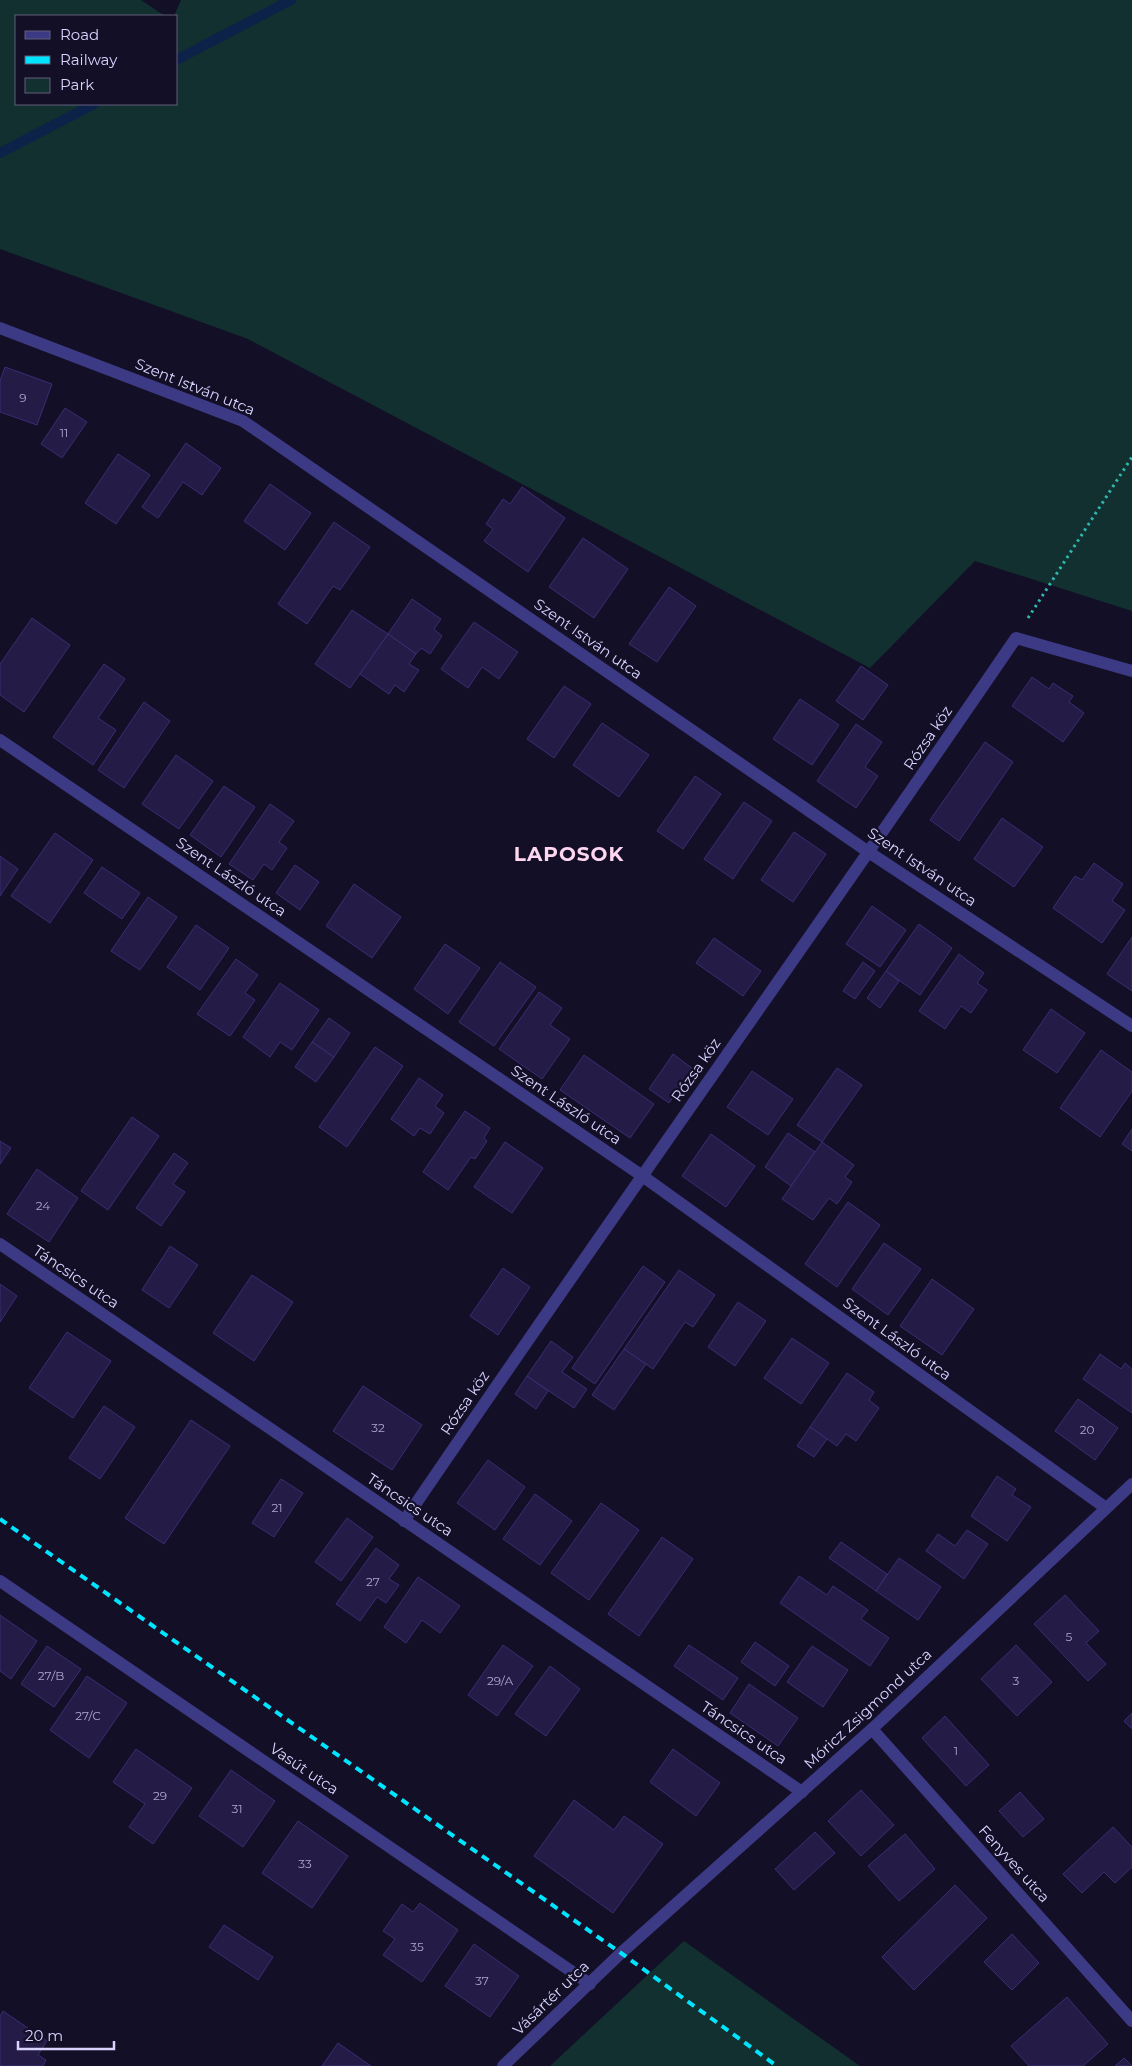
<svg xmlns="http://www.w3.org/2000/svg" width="1132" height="2066" viewBox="0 0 1132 2066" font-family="Montserrat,sans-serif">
	<rect width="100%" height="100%" fill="#130f26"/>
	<g fill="#12302f">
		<polygon points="0,0 141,0 165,16 16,16 16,104 176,104 176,16 174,16 181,0 1132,0 1132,611 975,561 870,668 248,339 0,249"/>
		<polygon points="684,1941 860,2066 550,2066"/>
	</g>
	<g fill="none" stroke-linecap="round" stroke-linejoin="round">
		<g stroke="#0c2248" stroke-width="10">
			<polyline points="176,60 291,0"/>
			<polyline points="0,153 94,104"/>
		</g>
	</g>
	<g fill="#241b47" stroke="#3b2d73">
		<polygon points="5,367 52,384 37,425 0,412 0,381"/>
		<polygon points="65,408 87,422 62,458 41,444"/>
		<polygon points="186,443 221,468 202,495 183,482 158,518 142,507"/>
		<polygon points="118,454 150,475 116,524 85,503"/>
		<polygon points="270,484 311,513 285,550 244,521"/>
		<polygon points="522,487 565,518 528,572 484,541 493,529 486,524 503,499 510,504"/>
		<polygon points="334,522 370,547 340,590 333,586 307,624 278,604"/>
		<polygon points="583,538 628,569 594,618 549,587"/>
		<polygon points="669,587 696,606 657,662 629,644"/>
		<polygon points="412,599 441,619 434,629 442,636 430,654 421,648 416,654 388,634"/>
		<polygon points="352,610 388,634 350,688 315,664"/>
		<polygon points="32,618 70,645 24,712 0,695 0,664"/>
		<polygon points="474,622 518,652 499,679 482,667 468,688 441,669"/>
		<polygon points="388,634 416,654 409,664 419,670 404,692 395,685 389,694 360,674"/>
		<polygon points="104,664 125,679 98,718 116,730 93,765 53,737"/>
		<polygon points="861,666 888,685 863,720 836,701"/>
		<polygon points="1032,677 1049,689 1053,683 1073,696 1069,702 1084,713 1063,742 1012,706"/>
		<polygon points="564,686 591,704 554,758 527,739"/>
		<polygon points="800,699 839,725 812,765 773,739"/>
		<polygon points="144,702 170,721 124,788 98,770"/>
		<polygon points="602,723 649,755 619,797 573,765"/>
		<polygon points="856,724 882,742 865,767 878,776 856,808 817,781"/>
		<polygon points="985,742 1013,762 959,841 930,820"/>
		<polygon points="176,755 213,781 179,829 142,804"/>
		<polygon points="695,776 721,794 683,849 657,831"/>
		<polygon points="224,786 255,807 221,857 190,835"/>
		<polygon points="744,802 772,821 733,879 704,859"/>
		<polygon points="270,804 294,821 279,842 287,848 272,870 264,864 253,880 229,864"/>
		<polygon points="1002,818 1043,847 1014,887 974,859"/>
		<polygon points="794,832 826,854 793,902 761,880"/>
		<polygon points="55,833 93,860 50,923 11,896"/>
		<polygon points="0,856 18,869 0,896"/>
		<polygon points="1094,863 1123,884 1112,901 1125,910 1102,943 1053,908 1075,876 1082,880"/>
		<polygon points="295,865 319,882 300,910 276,893"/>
		<polygon points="102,867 140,893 122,919 84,893"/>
		<polygon points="354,884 401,917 372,958 326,926"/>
		<polygon points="148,897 177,917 140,970 111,951"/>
		<polygon points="872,906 906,930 880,967 846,944"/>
		<polygon points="919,924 952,948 920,995 886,971"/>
		<polygon points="196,925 229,948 200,990 167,967"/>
		<polygon points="1132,937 1132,991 1107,974"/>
		<polygon points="714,938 761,971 743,996 696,963"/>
		<polygon points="445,944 480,968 448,1014 414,989"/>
		<polygon points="959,954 984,973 977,983 987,990 971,1013 961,1006 945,1029 919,1011"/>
		<polygon points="236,959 258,975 245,993 255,1000 230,1036 197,1014"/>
		<polygon points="500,962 536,987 494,1046 459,1022"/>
		<polygon points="863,962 875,971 855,999 843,991"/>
		<polygon points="886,971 899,981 880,1008 867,998"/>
		<polygon points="280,983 319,1010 292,1050 280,1042 270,1057 243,1037"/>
		<polygon points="539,992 562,1008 550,1025 570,1039 542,1079 499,1049"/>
		<polygon points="1051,1009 1085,1033 1057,1073 1023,1050"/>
		<polygon points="329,1018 350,1033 334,1057 312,1042"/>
		<polygon points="312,1042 334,1057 316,1082 295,1067"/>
		<polygon points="375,1047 403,1066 347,1147 319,1127"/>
		<polygon points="1101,1050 1132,1072 1132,1091 1100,1137 1060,1108"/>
		<polygon points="673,1054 693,1069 669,1103 649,1089"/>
		<polygon points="584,1055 654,1104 630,1138 560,1090"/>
		<polygon points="837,1068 862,1085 822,1142 797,1125"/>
		<polygon points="752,1071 793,1099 768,1135 727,1107"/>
		<polygon points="419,1078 443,1095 435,1106 444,1113 430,1134 420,1128 414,1136 391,1119"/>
		<polygon points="465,1111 490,1128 484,1138 487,1141 475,1159 471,1157 448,1190 423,1172"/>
		<polygon points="132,1117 159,1136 108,1210 81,1191"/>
		<polygon points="1132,1129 1132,1151 1122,1144"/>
		<polygon points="788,1133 815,1152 791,1186 765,1167"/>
		<polygon points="711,1134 755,1166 726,1207 682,1176"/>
		<polygon points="0,1141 11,1148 0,1164"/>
		<polygon points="505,1142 543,1168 512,1213 474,1187"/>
		<polygon points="822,1142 854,1165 845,1177 852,1182 837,1204 829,1198 813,1220 782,1199"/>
		<polygon points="174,1153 188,1163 173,1184 185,1192 161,1226 136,1208"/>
		<polygon points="37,1169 78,1198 49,1242 7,1214"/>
		<polygon points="848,1202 880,1225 837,1287 805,1264"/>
		<polygon points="884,1243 921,1269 888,1315 852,1289"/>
		<polygon points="170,1246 198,1265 169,1308 142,1290"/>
		<polygon points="643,1266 665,1282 595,1384 572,1368"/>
		<polygon points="503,1268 530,1287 498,1335 470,1316"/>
		<polygon points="679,1270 715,1295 693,1327 685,1322 653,1369 624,1349"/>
		<polygon points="252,1275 293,1302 254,1361 213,1333"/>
		<polygon points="932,1279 974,1309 942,1355 900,1326"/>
		<polygon points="0,1284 17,1296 0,1322"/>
		<polygon points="738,1302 766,1321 735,1366 708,1347"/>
		<polygon points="67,1332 111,1361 73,1418 29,1388"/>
		<polygon points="792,1338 829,1363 801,1404 764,1378"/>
		<polygon points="551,1341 573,1357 562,1372 587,1389 574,1408 527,1376"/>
		<polygon points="624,1349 646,1364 614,1410 592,1395"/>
		<polygon points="1100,1354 1121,1369 1125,1363 1132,1369 1132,1413 1083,1379"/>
		<polygon points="847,1373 874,1392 869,1400 879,1408 856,1441 846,1434 837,1446 810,1427"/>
		<polygon points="527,1376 548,1391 536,1409 515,1394"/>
		<polygon points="363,1386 422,1425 392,1470 333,1431"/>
		<polygon points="1078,1399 1118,1428 1095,1460 1055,1431"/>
		<polygon points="104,1406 135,1427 100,1479 69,1458"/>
		<polygon points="191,1420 230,1446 164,1544 125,1518"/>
		<polygon points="810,1427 827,1439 814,1457 797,1446"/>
		<polygon points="488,1460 525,1487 495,1530 457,1503"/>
		<polygon points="997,1476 1016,1489 1012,1495 1031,1507 1007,1541 971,1516"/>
		<polygon points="281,1479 303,1493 274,1537 252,1523"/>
		<polygon points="535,1494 572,1521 540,1565 503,1539"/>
		<polygon points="601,1503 639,1530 589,1600 551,1573"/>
		<polygon points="347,1518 373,1537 341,1581 315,1562"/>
		<polygon points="967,1530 988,1544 964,1579 926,1551 938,1534 955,1546"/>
		<polygon points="662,1537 693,1559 639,1636 608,1614"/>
		<polygon points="841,1542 887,1574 876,1591 829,1558"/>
		<polygon points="376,1548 399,1565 389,1579 399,1585 386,1603 377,1597 360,1621 336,1604"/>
		<polygon points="899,1558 941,1587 918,1620 876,1591"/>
		<polygon points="799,1576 827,1595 833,1586 868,1610 861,1619 889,1638 870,1666 780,1603"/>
		<polygon points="418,1577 460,1606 440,1633 422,1620 406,1643 384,1627"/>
		<polygon points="1065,1595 1099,1631 1086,1643 1106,1664 1088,1681 1034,1624"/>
		<polygon points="0,1615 37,1641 11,1679 0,1671"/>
		<polygon points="755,1642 789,1666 775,1686 741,1662"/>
		<polygon points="503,1645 533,1666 497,1716 468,1695"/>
		<polygon points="689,1645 738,1678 723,1700 674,1666"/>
		<polygon points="1016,1645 1052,1682 1017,1716 981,1679"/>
		<polygon points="47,1646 81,1669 54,1707 21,1684"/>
		<polygon points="812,1646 848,1670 823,1707 787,1682"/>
		<polygon points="550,1666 580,1689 546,1736 515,1714"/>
		<polygon points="87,1676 127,1703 89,1758 50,1730"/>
		<polygon points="749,1684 798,1718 778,1746 730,1713"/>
		<polygon points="1132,1713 1132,1729 1124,1721"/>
		<polygon points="945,1716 989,1765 966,1786 922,1738"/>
		<polygon points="136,1749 192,1788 153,1844 129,1827 145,1804 113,1782"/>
		<polygon points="673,1749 720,1783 696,1816 650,1782"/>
		<polygon points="231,1770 275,1801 243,1847 199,1816"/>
		<polygon points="861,1790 894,1825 861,1856 828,1821"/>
		<polygon points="1020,1792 1044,1819 1023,1837 999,1811"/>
		<polygon points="574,1800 614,1830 624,1816 663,1844 613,1913 534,1856"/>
		<polygon points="298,1821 348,1856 312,1908 262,1873"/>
		<polygon points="1113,1827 1132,1847 1132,1867 1115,1883 1104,1872 1082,1893 1063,1874"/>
		<polygon points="815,1832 835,1853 794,1890 775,1869"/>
		<polygon points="905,1834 935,1869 899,1901 868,1866"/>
		<polygon points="955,1885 987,1918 914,1990 882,1957"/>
		<polygon points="420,1903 458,1930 422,1982 383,1955 395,1939 383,1931 402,1904 413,1912"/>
		<polygon points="224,1925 273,1957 258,1980 209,1947"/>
		<polygon points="1012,1934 1039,1963 1012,1990 984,1962"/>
		<polygon points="474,1944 519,1976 490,2017 445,1986"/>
		<polygon points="1067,1997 1108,2044 1083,2066 1029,2066 1011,2046"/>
		<polygon points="3,2011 47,2041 38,2055 46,2060 43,2066 0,2066 0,2016"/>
		<polygon points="338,2043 371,2066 322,2066"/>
		<polygon points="1124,2058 1132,2066 1115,2066"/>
	</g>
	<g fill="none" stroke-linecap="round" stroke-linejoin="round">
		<polyline stroke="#2fb8b0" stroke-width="3" stroke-dasharray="2.5 4" stroke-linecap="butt" points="1028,618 1132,457"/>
		<g stroke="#3d3a85" stroke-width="12">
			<polyline points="0,328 243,421 870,853 1132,1026"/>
			<polyline points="0,740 641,1175 1106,1508"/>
			<polyline points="0,1244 802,1792"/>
			<path d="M 404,1521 C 605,1225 814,934 1016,638 L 1132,671"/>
			<polyline points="0,1581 590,1984"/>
			<polyline points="872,1729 1132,2021"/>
			<polyline points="503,2066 621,1953 872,1729 1132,1484"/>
		</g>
		<polyline stroke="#00e5ff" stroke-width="4" stroke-dasharray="8 6" stroke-linecap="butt" points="0,1519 621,1953 777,2066"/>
	</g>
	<g text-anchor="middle" stroke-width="4.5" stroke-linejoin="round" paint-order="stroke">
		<g font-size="12" fill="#aca6d1">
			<text x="23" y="402">9</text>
			<text x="64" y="437">11</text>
			<text x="43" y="1210">24</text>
			<text x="378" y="1432">32</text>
			<text x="1087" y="1434">20</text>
			<text x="277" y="1512">21</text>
			<text x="373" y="1586">27</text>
			<text x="1069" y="1641">5</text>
			<text x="51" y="1680">27/B</text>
			<text x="500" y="1685">29/A</text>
			<text x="1016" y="1685">3</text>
			<text x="88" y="1720">27/C</text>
			<text x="956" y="1755">1</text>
			<text x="160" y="1800">29</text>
			<text x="237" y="1813">31</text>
			<text x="305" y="1868">33</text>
			<text x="417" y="1951">35</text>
			<text x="482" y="1985">37</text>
		</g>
		<g font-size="15" fill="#d9d4ff" stroke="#130f26">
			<text transform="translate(195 387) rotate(22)" y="5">Szent István utca</text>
			<text transform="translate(588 639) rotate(35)" y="5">Szent István utca</text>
			<text transform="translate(928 738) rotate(-56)" y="5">Rózsa köz</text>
			<text transform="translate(922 867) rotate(34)" y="5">Szent István utca</text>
			<text transform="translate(231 877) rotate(34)" y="5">Szent László utca</text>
			<text transform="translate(696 1070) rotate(-55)" y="5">Rózsa köz</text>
			<text transform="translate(566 1105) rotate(34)" y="5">Szent László utca</text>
			<text transform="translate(76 1277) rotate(34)" y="5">Táncsics utca</text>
			<text transform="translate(897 1339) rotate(36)" y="5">Szent László utca</text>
			<text transform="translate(465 1403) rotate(-56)" y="5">Rózsa köz</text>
			<text transform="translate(410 1505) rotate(34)" y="5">Táncsics utca</text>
			<text transform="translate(868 1709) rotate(-43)" y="5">Móricz Zsigmond utca</text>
			<text transform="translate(744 1733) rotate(34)" y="5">Táncsics utca</text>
			<text transform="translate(304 1769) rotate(34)" y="5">Vasút utca</text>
			<text transform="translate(1014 1864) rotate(48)" y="5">Fenyves utca</text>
			<text transform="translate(551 1998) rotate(-44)" y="5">Vásártér utca</text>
		</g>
		<g font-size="20" font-weight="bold" letter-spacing="1" fill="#ffd6f0" stroke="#130f26">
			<text x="569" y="861">LAPOSOK</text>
		</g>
	</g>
	<rect x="15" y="15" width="162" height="90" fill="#130f26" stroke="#625e7d"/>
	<rect x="25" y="31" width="25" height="8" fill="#3d3a85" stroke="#625e7d"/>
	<text x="60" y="40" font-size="15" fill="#d9d4ff">Road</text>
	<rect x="25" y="56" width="25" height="8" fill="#00e5ff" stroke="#625e7d"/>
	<text x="60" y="65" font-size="15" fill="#d9d4ff">Railway</text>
	<rect x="25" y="78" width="25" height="15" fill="#12302f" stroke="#625e7d"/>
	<text x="60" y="90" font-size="15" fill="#d9d4ff">Park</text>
	<path d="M18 2041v8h96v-8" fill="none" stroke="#d9d4ff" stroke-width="2.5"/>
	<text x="25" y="2041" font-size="15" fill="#d9d4ff" stroke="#130f26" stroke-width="4" paint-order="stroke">20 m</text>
</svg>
